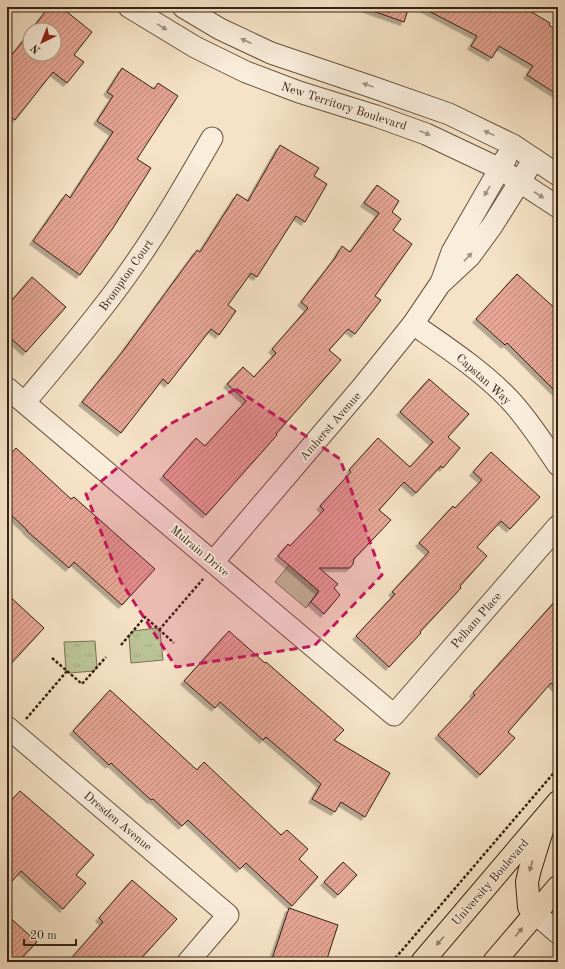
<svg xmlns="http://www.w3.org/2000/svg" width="565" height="969" viewBox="0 0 565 969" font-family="'Old Standard TT',serif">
	<defs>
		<pattern id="park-tufts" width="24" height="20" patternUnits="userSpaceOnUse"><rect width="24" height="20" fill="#bbc497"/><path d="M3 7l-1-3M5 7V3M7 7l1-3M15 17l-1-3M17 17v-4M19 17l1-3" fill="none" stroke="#a1a881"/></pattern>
		<pattern id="building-hatch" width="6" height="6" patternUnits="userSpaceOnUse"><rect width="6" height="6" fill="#e6a595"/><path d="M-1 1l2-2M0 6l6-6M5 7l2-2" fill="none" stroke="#bb8678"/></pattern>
		<filter id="shadow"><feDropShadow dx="-3.5" dy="3.5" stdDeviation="0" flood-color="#0004"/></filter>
	</defs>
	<rect width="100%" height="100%" fill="#f6e3c7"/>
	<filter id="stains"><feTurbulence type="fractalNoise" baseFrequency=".005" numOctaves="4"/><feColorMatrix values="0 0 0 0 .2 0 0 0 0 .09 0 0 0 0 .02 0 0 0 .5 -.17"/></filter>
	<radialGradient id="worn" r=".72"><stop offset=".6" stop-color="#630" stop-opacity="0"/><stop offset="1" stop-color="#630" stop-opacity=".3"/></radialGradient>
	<polygon fill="#bbc497" stroke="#777354" points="289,565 319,591 306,608 275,582"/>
	<g fill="url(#park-tufts)" stroke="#777354">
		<polygon points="157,628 160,631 163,660 131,663 129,636 133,631"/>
		<polygon points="95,641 97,668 94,671 69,673 66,670 64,642"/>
	</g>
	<g fill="url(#building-hatch)" stroke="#332212" filter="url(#shadow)">
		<polygon points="49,7 61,7 92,32 74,55 84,62 67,83 53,72 15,120 7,114 7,61 30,32 30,54 54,54 54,30 31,30"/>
		<polygon points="367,7 409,7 404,22 367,9"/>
		<polygon points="421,7 523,7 550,23 549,25 558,31 558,95 527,75 533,66 499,46 492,58 471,46 477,36"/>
		<polygon points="122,68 154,89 158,83 178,96 137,159 151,168 113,228 80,275 33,241 66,194 70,198 113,132 97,121 113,96 107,92"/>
		<polygon points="280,145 319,168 314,176 327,184 305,222 296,216 257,277 251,273 228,305 236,311 219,335 211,329 168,384 163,379 121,433 82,402 123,351 197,250 200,252 237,194 248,201"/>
		<polygon points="377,185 399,201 392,212 401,219 393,230 412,244 375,296 381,300 355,334 348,329 329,350 341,360 276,434 277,435 206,515 163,476 196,438 205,446 246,401 227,384 243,367 254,377 276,353 272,349 308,308 301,302 335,258 342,246 350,252 379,213 364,203"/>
		<polygon points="517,274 558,311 558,394 507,343 505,345 476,319"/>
		<polygon points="32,277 66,307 26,352 7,335 7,306"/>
		<polygon points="429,379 469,414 448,437 460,448 443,468 441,466 416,493 404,482 379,510 391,520 354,559 353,564 350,568 319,568 338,584 334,588 340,595 324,614 311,602 319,591 278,556 288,544 290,546 324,510 320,506 351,472 349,470 378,438 410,467 433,442 400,412"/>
		<polygon points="16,448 71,499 74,497 155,569 122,605 74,562 69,568 27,531 27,530 7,511 7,458"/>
		<polygon points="491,452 540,497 510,529 501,521 477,547 487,556 460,586 461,588 420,632 421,633 389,667 356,636 395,594 392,592 429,552 419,543 453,506 455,508 482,480 473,472"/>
		<polygon points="7,594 44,628 7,668"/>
		<polygon points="558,598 558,690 551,683 508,732 515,738 480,775 438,735 475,695 473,693"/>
		<polygon points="229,631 265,663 266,662 344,730 334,740 390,773 365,817 341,802 335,812 312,799 321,784 266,737 263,740 220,702 215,708 184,681"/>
		<polygon points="110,690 197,770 204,762 281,835 287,830 308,849 299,859 318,877 292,906 246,863 240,869 188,820 182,826 153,799 151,800 111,763 109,765 73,731"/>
		<polygon points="20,791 94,855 76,875 86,883 63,909 21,871 7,887 7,805"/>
		<polygon points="343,862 357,875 338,895 324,882"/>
		<polygon points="132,880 177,919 138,962 68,962 103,922 99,918"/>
		<polygon points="289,908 338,925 326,962 271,962"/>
		<polygon points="7,915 37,942 18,962 7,962"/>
	</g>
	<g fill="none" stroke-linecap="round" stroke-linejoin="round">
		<g stroke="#64523f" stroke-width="23">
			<g id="minor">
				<polyline points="129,7 195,47 246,72 299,92 376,116 426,134 500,169 558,207"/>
				<polyline points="183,7 220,29 271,53 372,87 449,114 513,145 558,175"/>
				<polyline points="442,280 452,252 506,158"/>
				<path d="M 413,324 C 446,347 481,370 509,399 C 528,419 543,443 558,465"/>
				<polyline points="7,388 394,715 558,526"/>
				<path d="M 25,402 C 60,360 97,318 129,272 C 160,229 186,183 212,138"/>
				<polyline points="213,562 363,386 413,324 440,284 470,256 492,226 534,159"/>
				<polyline points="7,727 228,915 188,962"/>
				<polyline points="535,913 558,933"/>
			</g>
		</g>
		<g stroke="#332212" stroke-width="24">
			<g id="major">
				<polyline points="535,913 529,907 527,882 530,869 544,824"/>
				<polyline points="422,962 558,802"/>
				<polyline points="494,962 558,887"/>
			</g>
		</g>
		<g stroke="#332212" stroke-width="2.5" stroke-dasharray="3 2" stroke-linecap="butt">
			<polyline points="159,630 203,579"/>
			<polyline points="121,645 145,617 174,643"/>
			<polyline points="52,658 82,684 106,657"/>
			<polyline points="26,719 67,671"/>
			<polyline points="392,962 558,768"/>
		</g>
		<use href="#minor" stroke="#f9eddb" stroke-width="21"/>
		<use href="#major" stroke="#f6e3c7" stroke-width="22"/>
	</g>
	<defs><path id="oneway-solid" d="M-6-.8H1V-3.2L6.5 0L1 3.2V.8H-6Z"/></defs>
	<g fill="#a09281">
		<use href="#oneway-solid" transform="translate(162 27) rotate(31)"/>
		<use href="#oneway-solid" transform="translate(246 41) rotate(-155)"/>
		<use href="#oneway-solid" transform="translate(368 85) rotate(-161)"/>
		<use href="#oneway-solid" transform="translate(425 133) rotate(22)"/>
		<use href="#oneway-solid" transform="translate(489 133) rotate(-154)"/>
		<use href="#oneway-solid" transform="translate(487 191) rotate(120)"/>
		<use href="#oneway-solid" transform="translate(539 195) rotate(33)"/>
		<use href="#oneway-solid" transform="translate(468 257) rotate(-47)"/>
	</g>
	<g fill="#94826c">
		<use href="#oneway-solid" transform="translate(531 866) rotate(106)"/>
		<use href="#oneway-solid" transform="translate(519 932) rotate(-50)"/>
		<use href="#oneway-solid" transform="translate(440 941) rotate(131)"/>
	</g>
	<path fill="#c2185b" fill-opacity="0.2" stroke="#c2185b" stroke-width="3" stroke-dasharray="8 5" stroke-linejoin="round" d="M 236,389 L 340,459 L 382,575 L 314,646 L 176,667 L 121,582 L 86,494 L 170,424 Z"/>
	<g text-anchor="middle" stroke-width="3.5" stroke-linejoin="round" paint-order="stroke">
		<g font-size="12" fill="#332212" stroke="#f9eddb">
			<text transform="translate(344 106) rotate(18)" y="4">New Territory Boulevard</text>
			<text transform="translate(126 275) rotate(-55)" y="4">Brompton Court</text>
			<text transform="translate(484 379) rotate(42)" y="4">Capstan Way</text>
			<text transform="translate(330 426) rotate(-49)" y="4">Amherst Avenue</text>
			<text transform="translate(200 551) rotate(40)" y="4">Mulrain Drive</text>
			<text transform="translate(476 620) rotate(-49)" y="4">Pelham Place</text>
			<text transform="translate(118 821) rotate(40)" y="4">Dresden Avenue</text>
			<text transform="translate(490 882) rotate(-49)" y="4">University Boulevard</text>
		</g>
	</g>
	<rect width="565" height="969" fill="none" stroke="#f6e3c7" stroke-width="24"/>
	<rect x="8" y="8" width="549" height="953" fill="none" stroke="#332212" stroke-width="2"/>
	<rect x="12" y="12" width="541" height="945" fill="none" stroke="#332212"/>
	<g transform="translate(42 42) rotate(223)"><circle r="19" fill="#f9eddb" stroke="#aa9c8b"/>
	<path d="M0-3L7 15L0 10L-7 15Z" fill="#8f2418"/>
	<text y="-6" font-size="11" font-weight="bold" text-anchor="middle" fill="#332212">N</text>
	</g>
	<path d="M24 939v6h52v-6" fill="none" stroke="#332212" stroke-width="2"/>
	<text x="30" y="939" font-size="12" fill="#332212" stroke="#f9eddb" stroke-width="3" paint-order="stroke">20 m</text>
	<rect width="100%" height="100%" filter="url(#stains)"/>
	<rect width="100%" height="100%" fill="url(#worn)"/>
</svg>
